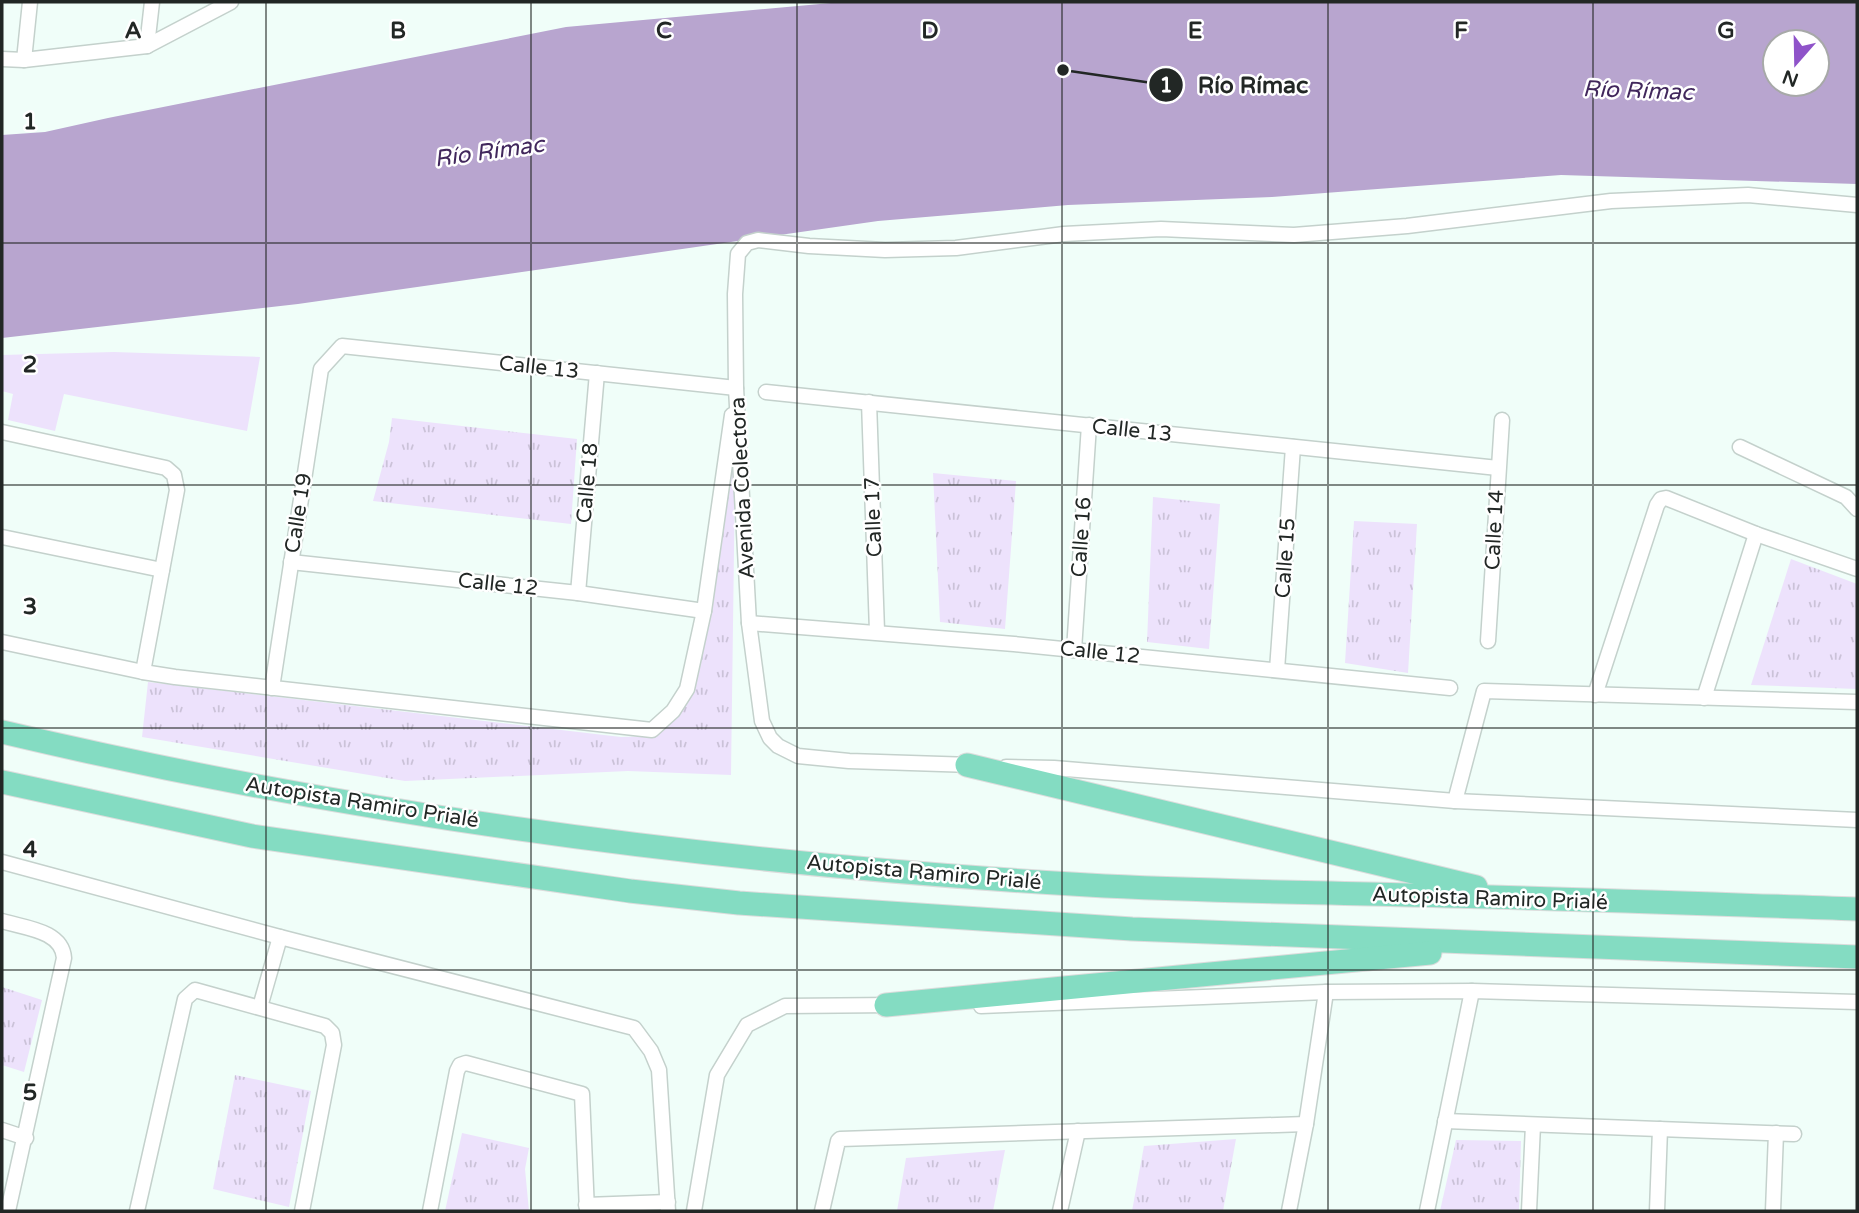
<svg xmlns="http://www.w3.org/2000/svg" width="1859" height="1213" viewBox="0 0 1859 1213" font-family="'Varela Round',sans-serif">
	<defs>
		<pattern id="park-tufts" width="24" height="20" patternUnits="userSpaceOnUse" patternTransform="scale(1.75)"><rect width="24" height="20" fill="#ede2fc"/><path d="M3 7l-1-3M5 7V3M7 7l1-3M15 17l-1-3M17 17v-4M19 17l1-3" fill="none" stroke="#cbc2d8"/></pattern>
	</defs>
	<rect width="100%" height="100%" fill="#f0fef9"/>
	<g fill="url(#park-tufts)">
		<polygon points="392,418 577,439 571,524 373,501 389,442"/>
		<polygon points="733,454 735,476 731,775 628,771 405,781 142,737 148,682 621,737 655,736 676,715"/>
		<polygon points="933,473 1016,481 1005,629 940,622"/>
		<polygon points="1153,497 1220,504 1209,649 1147,642"/>
		<polygon points="1354,521 1417,524 1408,673 1345,663"/>
		<polygon points="1791,559 1857,584 1857,689 1751,685"/>
		<polygon points="2,987 42,1000 24,1072 2,1065"/>
		<polygon points="235,1075 311,1091 289,1207 213,1189"/>
		<polygon points="462,1133 529,1148 525,1169 529,1211 445,1211"/>
		<polygon points="1236,1139 1223,1211 1132,1211 1144,1146"/>
		<polygon points="1456,1140 1521,1141 1519,1211 1440,1211"/>
		<polygon points="1005,1150 993,1211 897,1211 906,1158"/>
	</g>
	<polygon fill="#ede2fc" points="114,352 260,357 247,431 64,394 55,431 8,420 13,394 2,391 2,355"/>
	<path fill="#b8a5cf" fill-rule="evenodd" d="M 842,2 L 1857,2 L 1857,184 L 1561,175 L 1272,197 L 1068,205 L 878,221 L 298,304 L 2,338 L 2,135 L 45,132 L 108,118 L 566,27 ZM 1775,42 L 1817,42 L 1817,84 L 1775,84 Z"/>
	<g fill="none" stroke-linecap="round" stroke-linejoin="round">
		<g stroke="#c4d1cc" stroke-width="17">
			<g id="minor">
				<polyline points="147,46 152,2"/>
				<polyline points="2,59 24,60 147,46 231,2"/>
				<polyline points="24,60 30,2"/>
				<polyline points="766,392 1498,468"/>
				<polyline points="869,402 877,631"/>
				<polyline points="2,432 166,468 174,475 177,490 143,672"/>
				<polyline points="1740,447 1846,497 1857,509"/>
				<polyline points="2,537 162,570"/>
				<polyline points="291,562 578,593 704,611"/>
				<polyline points="578,593 597,373"/>
				<polyline points="749,623 1014,644 1450,688"/>
				<polyline points="1488,641 1502,420"/>
				<polyline points="2,642 143,672 175,677 652,730 673,711 687,689 704,611 732,415"/>
				<polyline points="1074,650 1089,425"/>
				<polyline points="1277,670 1293,447"/>
				<polyline points="272,688 321,369 342,346 736,388"/>
				<polyline points="1595,695 1657,505 1661,499 1666,498 1756,534 1857,569"/>
				<polyline points="1704,698 1756,534"/>
				<polyline points="972,765 849,761 798,756 778,746 770,738 762,721 749,623 736,388 735,294 738,254 747,243 758,240 809,246 885,250 956,248 1064,234 1161,229 1294,235 1407,226 1611,201 1748,195 1857,205"/>
				<polyline points="1006,767 1054,768 1455,801 1857,820"/>
				<polyline points="1455,801 1484,691 1857,702"/>
				<polyline points="2,862 280,937 634,1028 651,1051 659,1070 668,1211"/>
				<path d="M 2,921 C 24,928 62,930 64,958 L 8,1211"/>
				<polyline points="981,1006 1326,992 1472,991 1857,1002"/>
				<polyline points="260,1007 280,937"/>
				<polyline points="1445,1121 1794,1134"/>
				<polyline points="2,1130 26,1138"/>
				<polyline points="586,1205 668,1202"/>
				<polyline points="137,1211 185,999 195,990 325,1026 332,1033 334,1045 302,1211"/>
				<polyline points="430,1211 457,1071 460,1065 466,1063 582,1094 587,1211"/>
				<polyline points="694,1211 717,1075 747,1025 785,1006 894,1005"/>
				<polyline points="822,1211 838,1141 840,1139 1306,1124"/>
				<polyline points="1060,1211 1078,1131"/>
				<polyline points="1289,1211 1306,1124 1326,992"/>
				<polyline points="1427,1211 1472,991"/>
				<polyline points="1529,1211 1533,1125"/>
				<polyline points="1657,1211 1660,1129"/>
				<polyline points="1773,1211 1776,1133"/>
			</g>
		</g>
		<g stroke="#dcdcdc" stroke-width="25">
			<g id="trunk">
				<path d="M 2,732 C 357,816 724,864 1088,885 C 1194,891 1300,892 1407,895 C 1557,898 1707,904 1857,909"/>
				<polyline points="967,765 1476,887"/>
				<polyline points="2,782 252,836 630,891 739,903 1132,929 1857,957"/>
				<polyline points="886,1005 1430,953"/>
			</g>
		</g>
		<use href="#minor" stroke="#fff" stroke-width="14"/>
		<use href="#trunk" stroke="#84dcc2" stroke-width="23"/>
	</g>
	<path fill="none" stroke="#222725" stroke-width="2" stroke-opacity="0.55" d="M 266,2 L 266,1211M 531,2 L 531,1211M 797,2 L 797,1211M 1062,2 L 1062,1211M 1328,2 L 1328,1211M 1593,2 L 1593,1211M 2,243 L 1857,243M 2,485 L 1857,485M 2,728 L 1857,728M 2,970 L 1857,970"/>
	<g text-anchor="middle" stroke-width="5" stroke-linejoin="round" paint-order="stroke">
		<g font-size="21" fill="#222725" stroke="#fff">
			<text transform="translate(539 367) rotate(6)" y="7">Calle 13</text>
			<text transform="translate(1132 430) rotate(6)" y="7">Calle 13</text>
			<text transform="translate(587 483) rotate(-85)" y="7">Calle 18</text>
			<text transform="translate(742 488) rotate(-93)" y="7">Avenida Colectora</text>
			<text transform="translate(298 513) rotate(-81)" y="7">Calle 19</text>
			<text transform="translate(873 517) rotate(-92)" y="7">Calle 17</text>
			<text transform="translate(1494 530) rotate(-87)" y="7">Calle 14</text>
			<text transform="translate(1081 537) rotate(-86)" y="7">Calle 16</text>
			<text transform="translate(1285 558) rotate(-86)" y="7">Calle 15</text>
			<text transform="translate(498 584) rotate(6)" y="7">Calle 12</text>
			<text transform="translate(1100 652) rotate(6)" y="7">Calle 12</text>
			<text transform="translate(362 802) rotate(9)" y="7">Autopista Ramiro Prialé</text>
			<text transform="translate(924 872) rotate(5)" y="7">Autopista Ramiro Prialé</text>
			<text transform="translate(1490 898) rotate(2)" y="7">Autopista Ramiro Prialé</text>
		</g>
		<g font-size="23" font-style="italic" fill="#41275c" stroke="#fff">
			<text transform="translate(1638 90) rotate(2)" y="8">Río Rímac</text>
			<text transform="translate(489 151) rotate(-8)" y="8">Río Rímac</text>
		</g>
	</g>
	<g font-size="23" text-anchor="middle" font-weight="bold" fill="#222725" stroke="#fff" stroke-width="5" stroke-linejoin="round" paint-order="stroke">
		<text x="133" y="38">A</text>
		<text x="398" y="38">B</text>
		<text x="664" y="38">C</text>
		<text x="930" y="38">D</text>
		<text x="1195" y="38">E</text>
		<text x="1461" y="38">F</text>
		<text x="1726" y="38">G</text>
		<text x="30" y="129">1</text>
		<text x="30" y="372">2</text>
		<text x="30" y="614">3</text>
		<text x="30" y="857">4</text>
		<text x="30" y="1100">5</text>
	</g>
	<path fill="none" stroke="#222725" stroke-width="2.5" d="M1063 70L1166 85"/>
	<g fill="#222725" stroke="#fff" stroke-width="2.5">
		<circle cx="1063" cy="70" r="7"/>
		<circle cx="1166" cy="85" r="18"/>
	</g>
	<g font-size="21" text-anchor="middle" font-weight="bold" fill="#fff">
		<text x="1166" y="92">1</text>
	</g>
	<g font-size="23" text-anchor="middle" font-weight="bold" fill="#222725" stroke="#fff" stroke-width="5" stroke-linejoin="round" paint-order="stroke">
		<text x="1253" y="93">Río Rímac</text>
	</g>
	<rect width="1859" height="1213" fill="none" stroke="#222725" stroke-width="7"/>
	<g transform="translate(1796 63) rotate(200)"><circle r="33" fill="#ffffff" stroke="#a7a9a8" stroke-width="2"/>
	<path d="M0-5L12 26L0 18L-12 26Z" fill="#8f53c9"/>
	<text y="-10" font-size="19" font-weight="bold" text-anchor="middle" fill="#222725">N</text>
	</g>
</svg>
